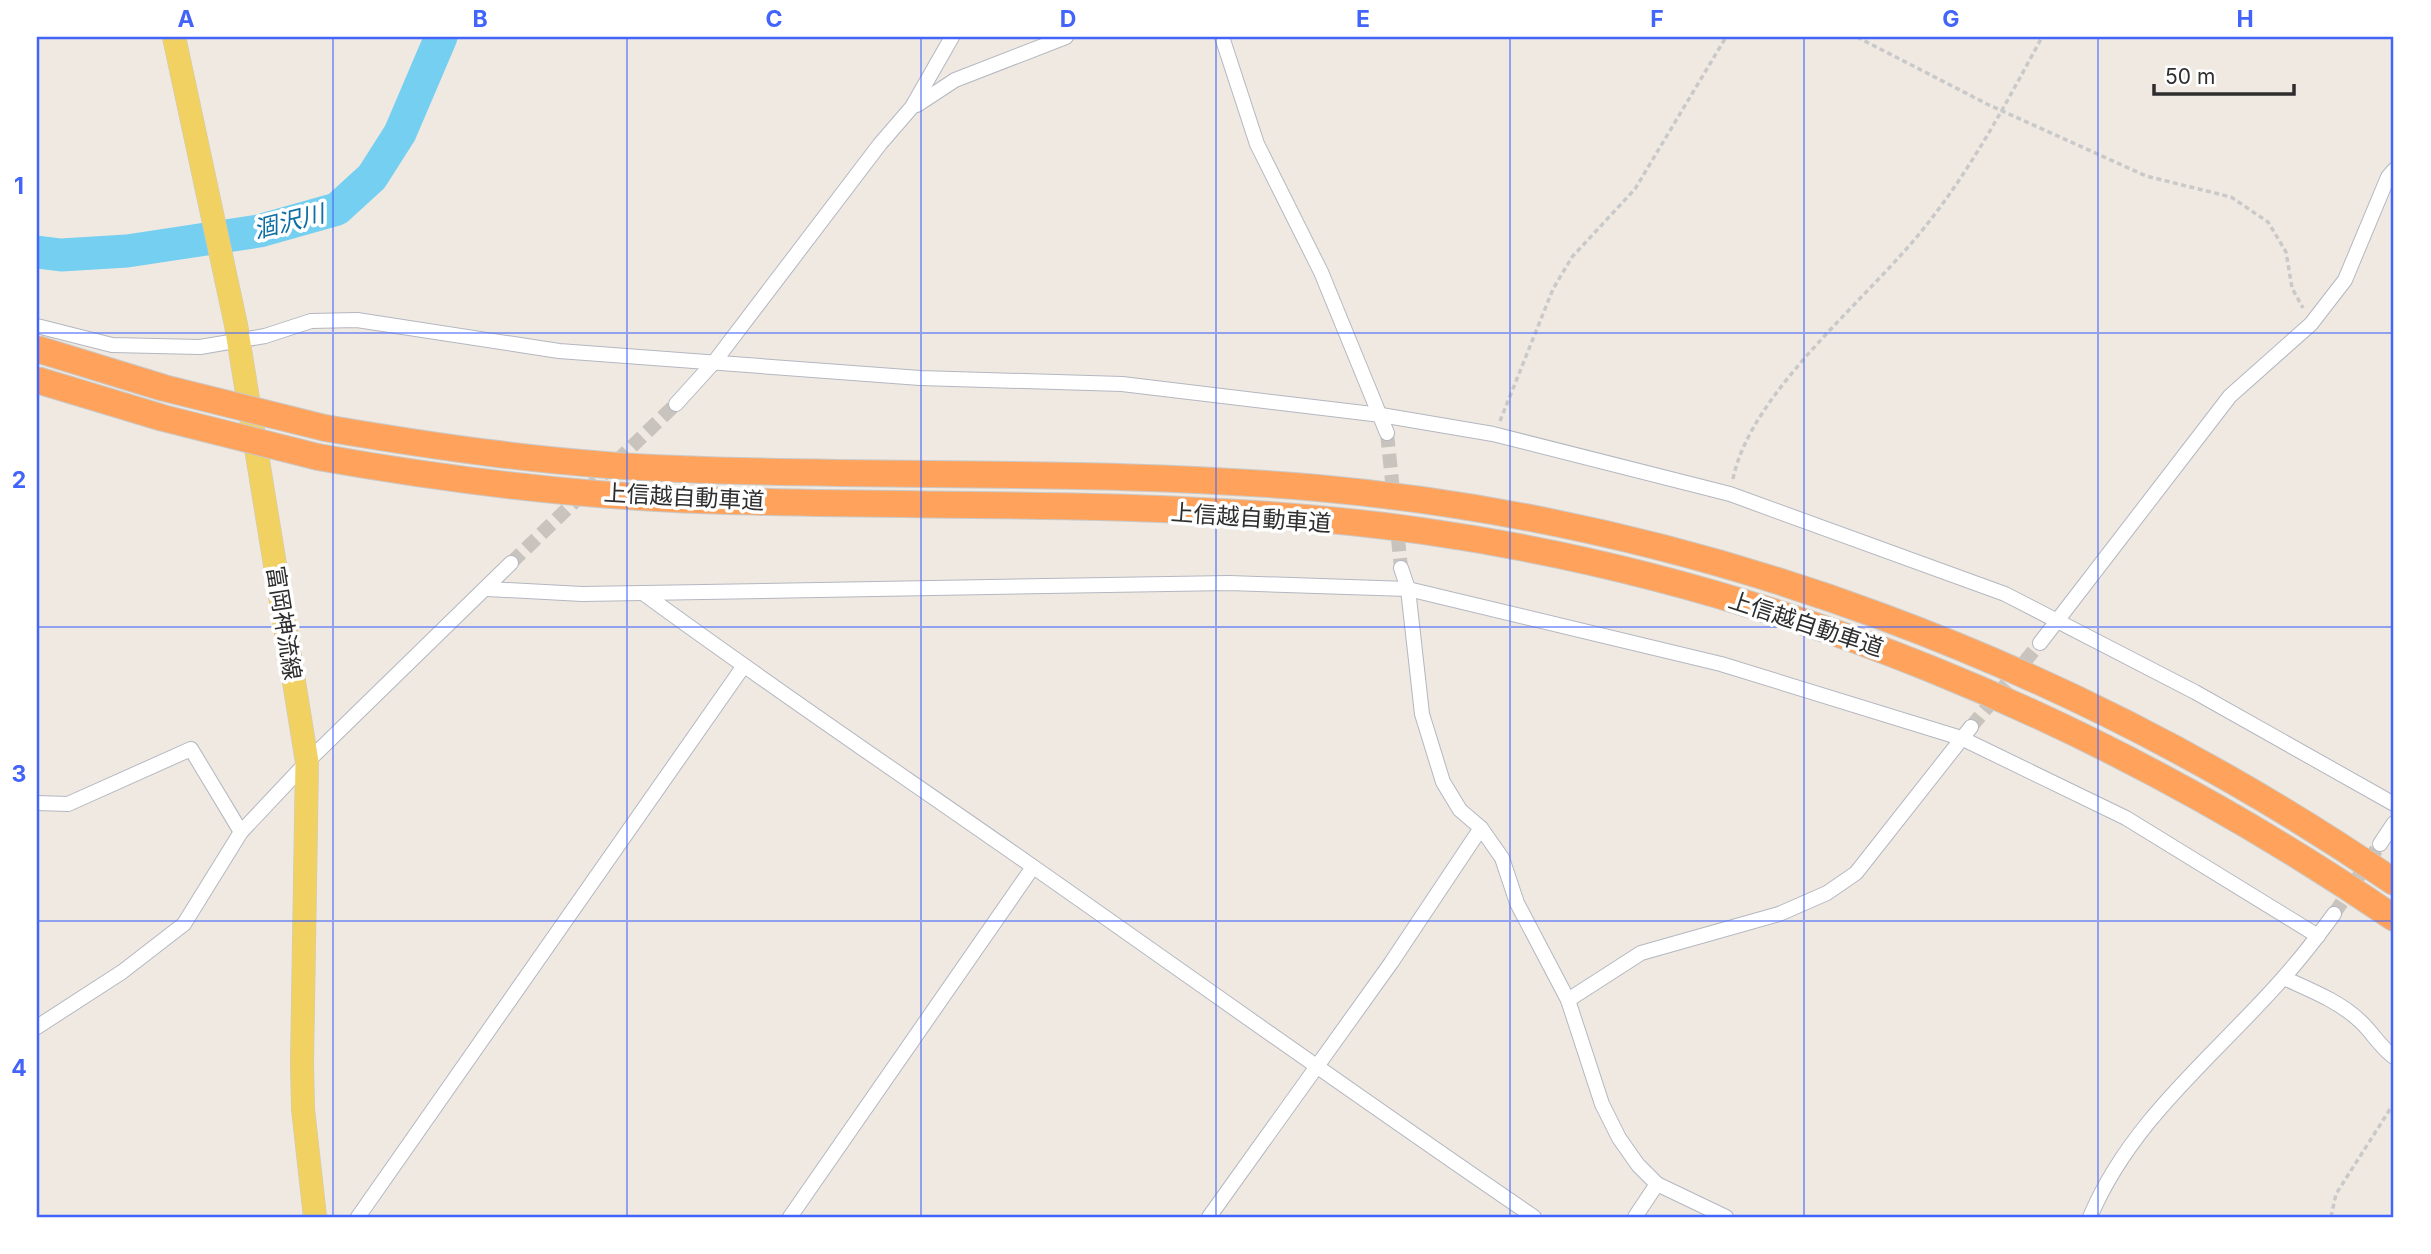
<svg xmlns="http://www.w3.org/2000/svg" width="2431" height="1254" viewBox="0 0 2431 1254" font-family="Inter,'Noto Sans JP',sans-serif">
	<rect width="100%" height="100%" fill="#efe9e1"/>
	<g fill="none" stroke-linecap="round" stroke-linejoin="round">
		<polyline stroke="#75cff0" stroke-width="33" points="37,252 61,255 127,251 259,231 337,209 372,177 400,133 441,37"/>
		<g stroke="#c8c4bd" stroke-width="14" stroke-dasharray="14 7" stroke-linecap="butt">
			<polyline points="1387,433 1401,568"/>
			<polyline points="511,563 676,404"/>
			<polyline points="1971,727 2040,643"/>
			<polyline points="2334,914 2380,844"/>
		</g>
		<g stroke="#b4b7c1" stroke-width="16">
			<g id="street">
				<polyline points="1222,37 1257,144 1321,272 1387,433"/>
				<polyline points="917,105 955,80 1066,37"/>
				<polyline points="37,326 112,345 200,347 265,336 311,321 357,320 559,351 920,378 1122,384 1381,415 1493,434 1730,494 2005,594 2195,692 2394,804"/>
				<polyline points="676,404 715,361 880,144 912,107 952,37"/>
				<polyline points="1401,568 1408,589 1422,714 1443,782 1460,810 1481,828 1502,858 1517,903 1568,1000 1602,1104 1619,1138 1638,1165 1657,1184 1726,1217"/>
				<polyline points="487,589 582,594 1229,583 1408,589 1721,664 1961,738 2126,818 2318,936"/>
				<path d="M 643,593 C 771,687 902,775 1032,866 C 1199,983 1365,1102 1534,1217"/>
				<polyline points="2040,643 2230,396 2311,324 2345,280 2388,177 2394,170"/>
				<polyline points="37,803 68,804 191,749 241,832"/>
				<polyline points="2380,844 2394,823"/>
				<path d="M 2284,978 C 2310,990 2339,1001 2360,1021 C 2373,1033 2380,1047 2394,1057"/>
				<polyline points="1568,1000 1641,953 1779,914 1827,893 1856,873 1971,727"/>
				<polyline points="37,1027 122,972 184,924 241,832 307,762 511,563"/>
				<polyline points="358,1217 743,667"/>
				<polyline points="790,1217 1033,867"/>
				<polyline points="1209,1217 1391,963 1481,828"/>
				<polyline points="1635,1217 1657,1184"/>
				<path d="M 2090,1217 C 2132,1118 2216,1055 2284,977 C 2302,957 2318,936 2334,914"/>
			</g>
		</g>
		<g stroke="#c9c9c9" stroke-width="24">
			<polyline id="primary" points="174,37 236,325 307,762 302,1063 303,1109 315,1217"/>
		</g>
		<g stroke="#c9c9c9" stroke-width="28">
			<g id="highway">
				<path d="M 325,428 C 442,448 561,465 680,469 C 892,478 1106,469 1318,488 C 1704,523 2075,664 2394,882"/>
				<path d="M 318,457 C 436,478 554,493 674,499 C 922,510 1177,496 1423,531 C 1774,581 2103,720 2394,918"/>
			</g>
		</g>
		<g stroke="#c9c9c9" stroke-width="3.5" stroke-dasharray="5 3.5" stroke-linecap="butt">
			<polyline points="1857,37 1987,104 2146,176 2231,197 2268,222 2286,252 2292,288 2303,308"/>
			<polyline points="1500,421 1553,289 1572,257 1635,189 1726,37"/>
			<path d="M 1733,479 C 1751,390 1872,296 1928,223 C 1973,166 2008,100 2042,37"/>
			<polyline points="2331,1217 2336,1194 2394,1103"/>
		</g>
		<use href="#street" stroke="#fff" stroke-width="14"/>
		<use href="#primary" stroke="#f2d163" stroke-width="23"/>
		<use href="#highway" stroke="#ffa35c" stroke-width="26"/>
		<g stroke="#c9c9c9" stroke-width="28" stroke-linecap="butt">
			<g id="highway-bridge">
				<polyline points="37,349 164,388 325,428"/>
				<polyline points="37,380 163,418 318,457"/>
			</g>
		</g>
		<use href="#highway-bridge" stroke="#ffa35c" stroke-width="26"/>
	</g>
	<path fill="none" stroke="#4264fb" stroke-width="2" stroke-opacity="0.55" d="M 333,37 L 333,1217M 627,37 L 627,1217M 921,37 L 921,1217M 1216,37 L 1216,1217M 1510,37 L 1510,1217M 1804,37 L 1804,1217M 2098,37 L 2098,1217M 37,333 L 2394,333M 37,627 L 2394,627M 37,921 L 2394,921"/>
	<g text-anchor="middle" stroke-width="7" stroke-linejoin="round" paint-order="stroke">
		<g font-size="23" fill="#2e2e2e" stroke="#fff">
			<text transform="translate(684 497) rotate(3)" y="8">上信越自動車道</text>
			<text transform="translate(1251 518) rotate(4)" y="8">上信越自動車道</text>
			<text transform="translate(284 623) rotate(81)" y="8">富岡神流線</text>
			<text transform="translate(1806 624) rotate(18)" y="8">上信越自動車道</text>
		</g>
		<g font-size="24" font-style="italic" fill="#0d6fa3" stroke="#fff">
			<text transform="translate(289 222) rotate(-14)" y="8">涸沢川</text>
		</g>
	</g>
	<rect width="2431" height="1254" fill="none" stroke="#ffffff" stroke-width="77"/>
	<path d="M2154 84v10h140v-10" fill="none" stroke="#2e2e2e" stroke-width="3.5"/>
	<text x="2165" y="84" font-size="21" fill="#2e2e2e" stroke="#ffffff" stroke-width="5" paint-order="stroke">50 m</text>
	<rect x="38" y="38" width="2354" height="1178" fill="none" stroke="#4264fb" stroke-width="2.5"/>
	<g font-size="23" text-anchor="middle" font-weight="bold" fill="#4264fb">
		<text x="186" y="27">A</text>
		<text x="480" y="27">B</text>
		<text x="774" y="27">C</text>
		<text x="1068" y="27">D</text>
		<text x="1363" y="27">E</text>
		<text x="1657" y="27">F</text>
		<text x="1951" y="27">G</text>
		<text x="2245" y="27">H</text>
		<text x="19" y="194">1</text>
		<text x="19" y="488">2</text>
		<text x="19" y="782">3</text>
		<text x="19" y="1076">4</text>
	</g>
</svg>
